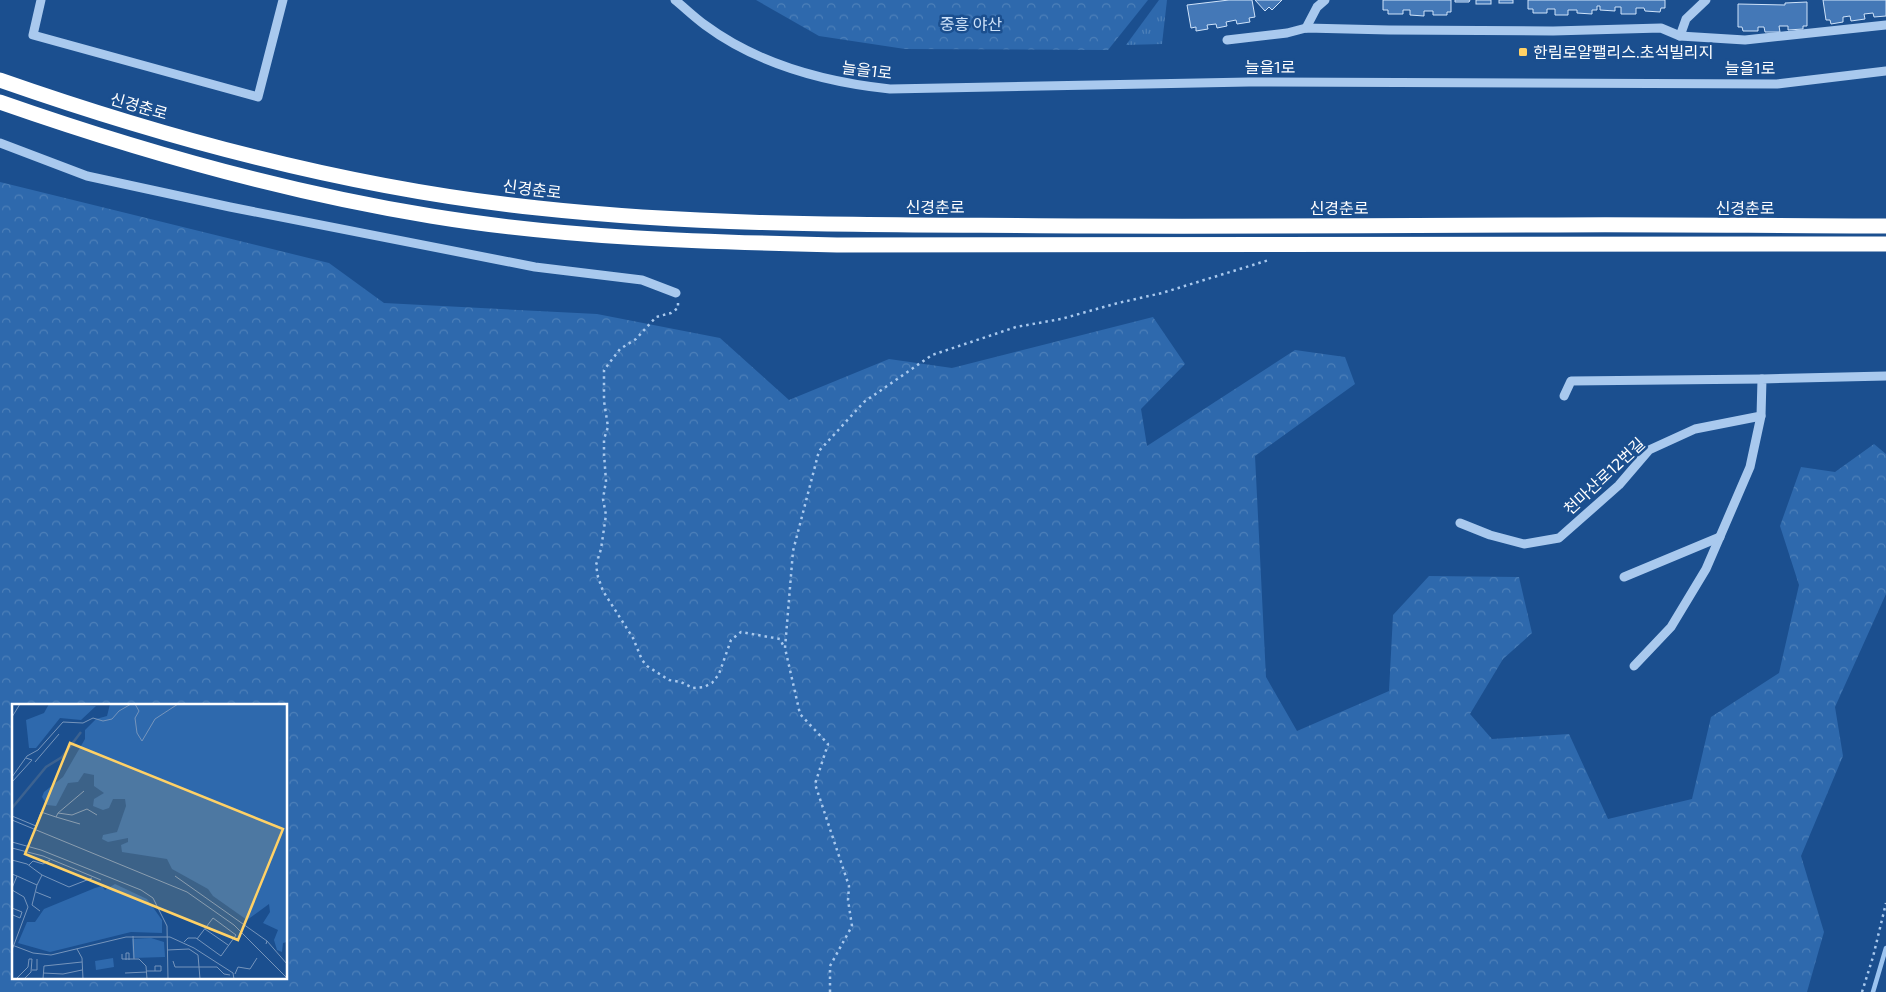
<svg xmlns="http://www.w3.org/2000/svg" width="1886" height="992" viewBox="0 0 1886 992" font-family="'Exo 2','Noto Sans KR',sans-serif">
	<defs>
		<pattern id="forest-crowns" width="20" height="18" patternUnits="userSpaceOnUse" patternTransform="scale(1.25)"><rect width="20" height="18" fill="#2e69ad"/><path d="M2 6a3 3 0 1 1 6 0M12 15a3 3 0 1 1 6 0" fill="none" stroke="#4d80b9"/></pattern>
		<pattern id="park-tufts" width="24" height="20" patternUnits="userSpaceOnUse" patternTransform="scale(1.25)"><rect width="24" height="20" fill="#2e69ad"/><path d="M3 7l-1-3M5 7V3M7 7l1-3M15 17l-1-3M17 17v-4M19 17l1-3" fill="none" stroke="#4d80b9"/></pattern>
	</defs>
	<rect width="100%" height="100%" fill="#1b4f8f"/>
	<g fill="url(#forest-crowns)" fill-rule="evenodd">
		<polygon points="756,0 1148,0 1108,50 905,49 819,36"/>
		<path d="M 0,182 L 329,263 L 384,303 L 597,314 L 720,338 L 789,400 L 889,359 L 952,368 L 1153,317 L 1185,364 L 1141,409 L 1147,446 L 1295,350 L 1345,357 L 1355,384 L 1255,456 L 1266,677 L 1297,731 L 1389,691 L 1393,615 L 1429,576 L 1519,577 L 1532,633 L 1503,659 L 1470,714 L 1492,739 L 1569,734 L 1608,819 L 1692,799 L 1711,717 L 1779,673 L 1799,585 L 1780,526 L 1801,467 L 1835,472 L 1874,444 L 1886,454 L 1886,594 L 1835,707 L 1843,756 L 1801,856 L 1824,932 L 1807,992 L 0,992 ZM 14,706 L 286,706 L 286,978 L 14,978 Z"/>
	</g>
	<polygon fill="url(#park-tufts)" points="1159,0 1167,0 1162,44 1126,45"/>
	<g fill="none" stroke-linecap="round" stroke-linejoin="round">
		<polyline stroke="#9cc4f0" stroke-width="4.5" points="1873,992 1886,948"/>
	</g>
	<g fill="#4478b7" stroke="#cfe3fa">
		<polygon points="1229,0 1252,0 1255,17 1249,18 1250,22 1237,24 1236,20 1226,22 1227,26 1217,28 1216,24 1207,25 1208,29 1196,31 1196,27 1191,28 1187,5"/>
		<polygon points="1255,0 1282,0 1272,10 1269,7 1265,11"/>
		<polygon points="1383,0 1451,0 1451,12 1447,12 1447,15 1433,15 1433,11 1424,11 1424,16 1410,15 1410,10 1403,10 1403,14 1388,14 1388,10 1383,10"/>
		<polygon points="1455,0 1470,0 1469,2 1455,2"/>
		<rect x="1476" y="0" width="15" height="4"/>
		<rect x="1499" y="0" width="14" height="3"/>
		<polygon points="1528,0 1665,0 1665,8 1661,8 1660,12 1645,11 1644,8 1636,8 1636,14 1621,14 1621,7 1615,7 1615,11 1600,10 1600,6 1597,6 1597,10 1592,10 1592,14 1577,13 1577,10 1568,10 1568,15 1555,15 1555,9 1547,9 1547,13 1533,13 1533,9 1528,9"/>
		<polygon points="1823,0 1886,0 1886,16 1874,17 1873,13 1864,14 1865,19 1851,21 1850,16 1843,17 1843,22 1831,24 1830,20 1826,20"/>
		<polygon points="1807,2 1807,26 1803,26 1803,29 1788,30 1788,26 1779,26 1780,32 1765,32 1764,27 1758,27 1758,31 1743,31 1742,27 1738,27 1738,4 1785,5 1785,3"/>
	</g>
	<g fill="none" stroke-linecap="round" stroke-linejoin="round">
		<g stroke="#a9c9ee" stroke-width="2.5" stroke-dasharray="2.5 4" stroke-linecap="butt">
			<polyline points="678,303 678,308 671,313 656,317 636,339 620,349 604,370 604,401 608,427 604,439 604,454 606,481 603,499 606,515 601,549 596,565 598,577 603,591 633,638 642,660 647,666 669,680 681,682 693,688 704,687 712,683 719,674 731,640 741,632 780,639 784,647"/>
			<polyline points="830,992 830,966 852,926 848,900 849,886 815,784 828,744 800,714 785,648 793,551 819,451 864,402 932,355 1016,327 1061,319 1118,303 1162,293 1269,260"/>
			<polyline points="1862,992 1873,957 1886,903"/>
		</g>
		<g stroke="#a9c9ee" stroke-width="9">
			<polyline points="41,0 33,35 258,97 283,0"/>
			<path d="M 675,0 C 685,8 694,17 705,25 C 759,65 824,82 890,89 L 1249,82 L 1777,84 L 1886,71"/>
			<polyline points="1306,28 1317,7 1325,0"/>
			<polyline points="1680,36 1686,19 1706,0"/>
			<polyline points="1227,40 1287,33 1306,28 1389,30 1553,31 1661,28 1680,36 1745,40 1886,25"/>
			<polyline points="0,143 87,176 230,207 535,267 642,280 676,293"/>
			<polyline points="1564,396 1571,381 1762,379"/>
			<polyline points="1460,523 1490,535 1524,544 1559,538 1619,485 1649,450 1695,429 1761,416 1762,379 1886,376"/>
			<polyline points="1624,577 1720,537"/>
			<polyline points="1634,666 1671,627 1706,569 1750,467 1761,416"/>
		</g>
		<g stroke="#fff" stroke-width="15">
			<path d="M 0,80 C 174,141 354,189 538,208 C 722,228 908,224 1092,226 C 1242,227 1392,225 1542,225 C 1657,224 1771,226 1886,226"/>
			<path d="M 0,102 C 140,151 284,192 431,216 C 565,238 702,242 837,245 L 1886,244"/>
		</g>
	</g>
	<rect fill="#ffd166" stroke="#1b4f8f" stroke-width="2" x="1518" y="47" width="10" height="10" rx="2.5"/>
	<g text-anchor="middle" stroke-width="5" stroke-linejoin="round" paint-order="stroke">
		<g font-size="16" fill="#cfe3fa" stroke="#1b4f8f">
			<text x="971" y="30">중흥 야산</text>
		</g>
		<g font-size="16" fill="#fff" stroke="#1b4f8f" text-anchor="start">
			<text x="1533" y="58">한림로얄팰리스.초석빌리지</text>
		</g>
		<g font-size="16" fill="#fff" stroke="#1b4f8f">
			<text x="1270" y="73">늘을1로</text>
			<text x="1750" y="74">늘을1로</text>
			<text transform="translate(867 70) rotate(7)" y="6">늘을1로</text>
			<text transform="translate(139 106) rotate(16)" y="6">신경춘로</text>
			<text transform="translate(532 189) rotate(7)" y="6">신경춘로</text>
			<text x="935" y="213">신경춘로</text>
			<text x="1339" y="214">신경춘로</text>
			<text x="1745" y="214">신경춘로</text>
			<text transform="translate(1604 476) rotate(-43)" y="6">천마산로12번길</text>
		</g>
	</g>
	<g transform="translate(12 704)">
		<rect width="275" height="275" fill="#1b4f8f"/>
		<path d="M 37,0 L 84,2 L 69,16 L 48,14 L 24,44 L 17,44 L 14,16 L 32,9 ZM 98,0 L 275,0 L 275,238 L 271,239 L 270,248 L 265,246 L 262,236 L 266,226 L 251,219 L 258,208 L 257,200 L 235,216 L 201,192 L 196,185 L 160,165 L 155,155 L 110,148 L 109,141 L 116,138 L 116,134 L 96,138 L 90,135 L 91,131 L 105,128 L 114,102 L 113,95 L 101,95 L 97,104 L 91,106 L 81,102 L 82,95 L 92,89 L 82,82 L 82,71 L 72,69 L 66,78 L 56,79 L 44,102 L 35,101 L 30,93 L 32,88 L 51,73 L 73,35 L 73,26 L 84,15 L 95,12 ZM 103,180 L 135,195 L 150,216 L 150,229 L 119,228 L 38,248 L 6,239 L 15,218 L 23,218 L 32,205 L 83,184 L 90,182 L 93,186 Z" fill="#2e69ad"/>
		<path d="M 139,234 L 152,238 L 153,253 L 121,254 L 120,235 Z" fill="#2e69ad"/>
		<path d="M 101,254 L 102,263 L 84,266 L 83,257 Z" fill="#2e69ad"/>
		<path fill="none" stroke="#3c6290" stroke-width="2.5" d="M 0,104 L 34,63 L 50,53 L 69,28"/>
		<path fill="none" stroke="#7695bc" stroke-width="1" d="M 123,0 L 127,7 L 123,14 L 125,29 L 130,37 L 143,15 L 166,0M 0,13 L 8,0M 23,58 L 47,30M 0,73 L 15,52 L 26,46 L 51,18 L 71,19 L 81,14 L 91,17 L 100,15 L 107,7 L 119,0M 0,78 L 20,56 L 14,54M 46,109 L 72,87M 0,112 L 24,122 L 29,108 L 44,113 L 46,109 L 60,111 L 75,105 L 85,111M 44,113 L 68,120M 0,116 L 175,188 L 222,221 L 275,274M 0,138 L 29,146 L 129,186 L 141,194 L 155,222 L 156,275M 0,144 L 31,152 L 89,176M 0,156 L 15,160 L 30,171 L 25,181 L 5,172M 17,161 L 21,157 L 31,160 L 38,156M 0,170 L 5,172 L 0,184M 30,171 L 57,183 L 80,174M 163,172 L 255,237M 25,181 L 20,201 L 28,207M 0,186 L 12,193 L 16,203 L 0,246M 24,188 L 39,194M 0,204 L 10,208 L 8,214 L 1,211M 193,225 L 216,241M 121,232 L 122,255M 172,238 L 176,234 L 184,234 L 209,252 L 224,231 L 201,214 L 185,235M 254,240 L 255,237 L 275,260M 0,241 L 21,249 L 39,251 L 114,233 L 158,233 L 182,244 L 221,269 L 222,275M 65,245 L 70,254 L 71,275M 155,246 L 177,245 L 186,251 L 188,275M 110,250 L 110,255 L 127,255 L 134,262 L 135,275M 114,256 L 114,249 L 117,249 L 117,256M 161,257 L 163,263 L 205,263 L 212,270 L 218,271M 20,266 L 25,266 L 25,255M 135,267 L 149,267 L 149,262 L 143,262 L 143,267M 31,269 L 51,270 L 70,266M 113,269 L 135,268M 223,270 L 226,263 L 238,265 L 245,254M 4,275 L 16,263 L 17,255 L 20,255 L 19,268 L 12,275M 31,275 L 32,262 L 70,258"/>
		<path fill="#ffd166" fill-opacity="0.15" stroke="#ffd166" stroke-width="2.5" d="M 58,39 L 271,125 L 226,236 L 13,150 Z"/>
		<rect width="275" height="275" fill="none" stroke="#fff" stroke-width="2.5"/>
	</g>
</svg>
